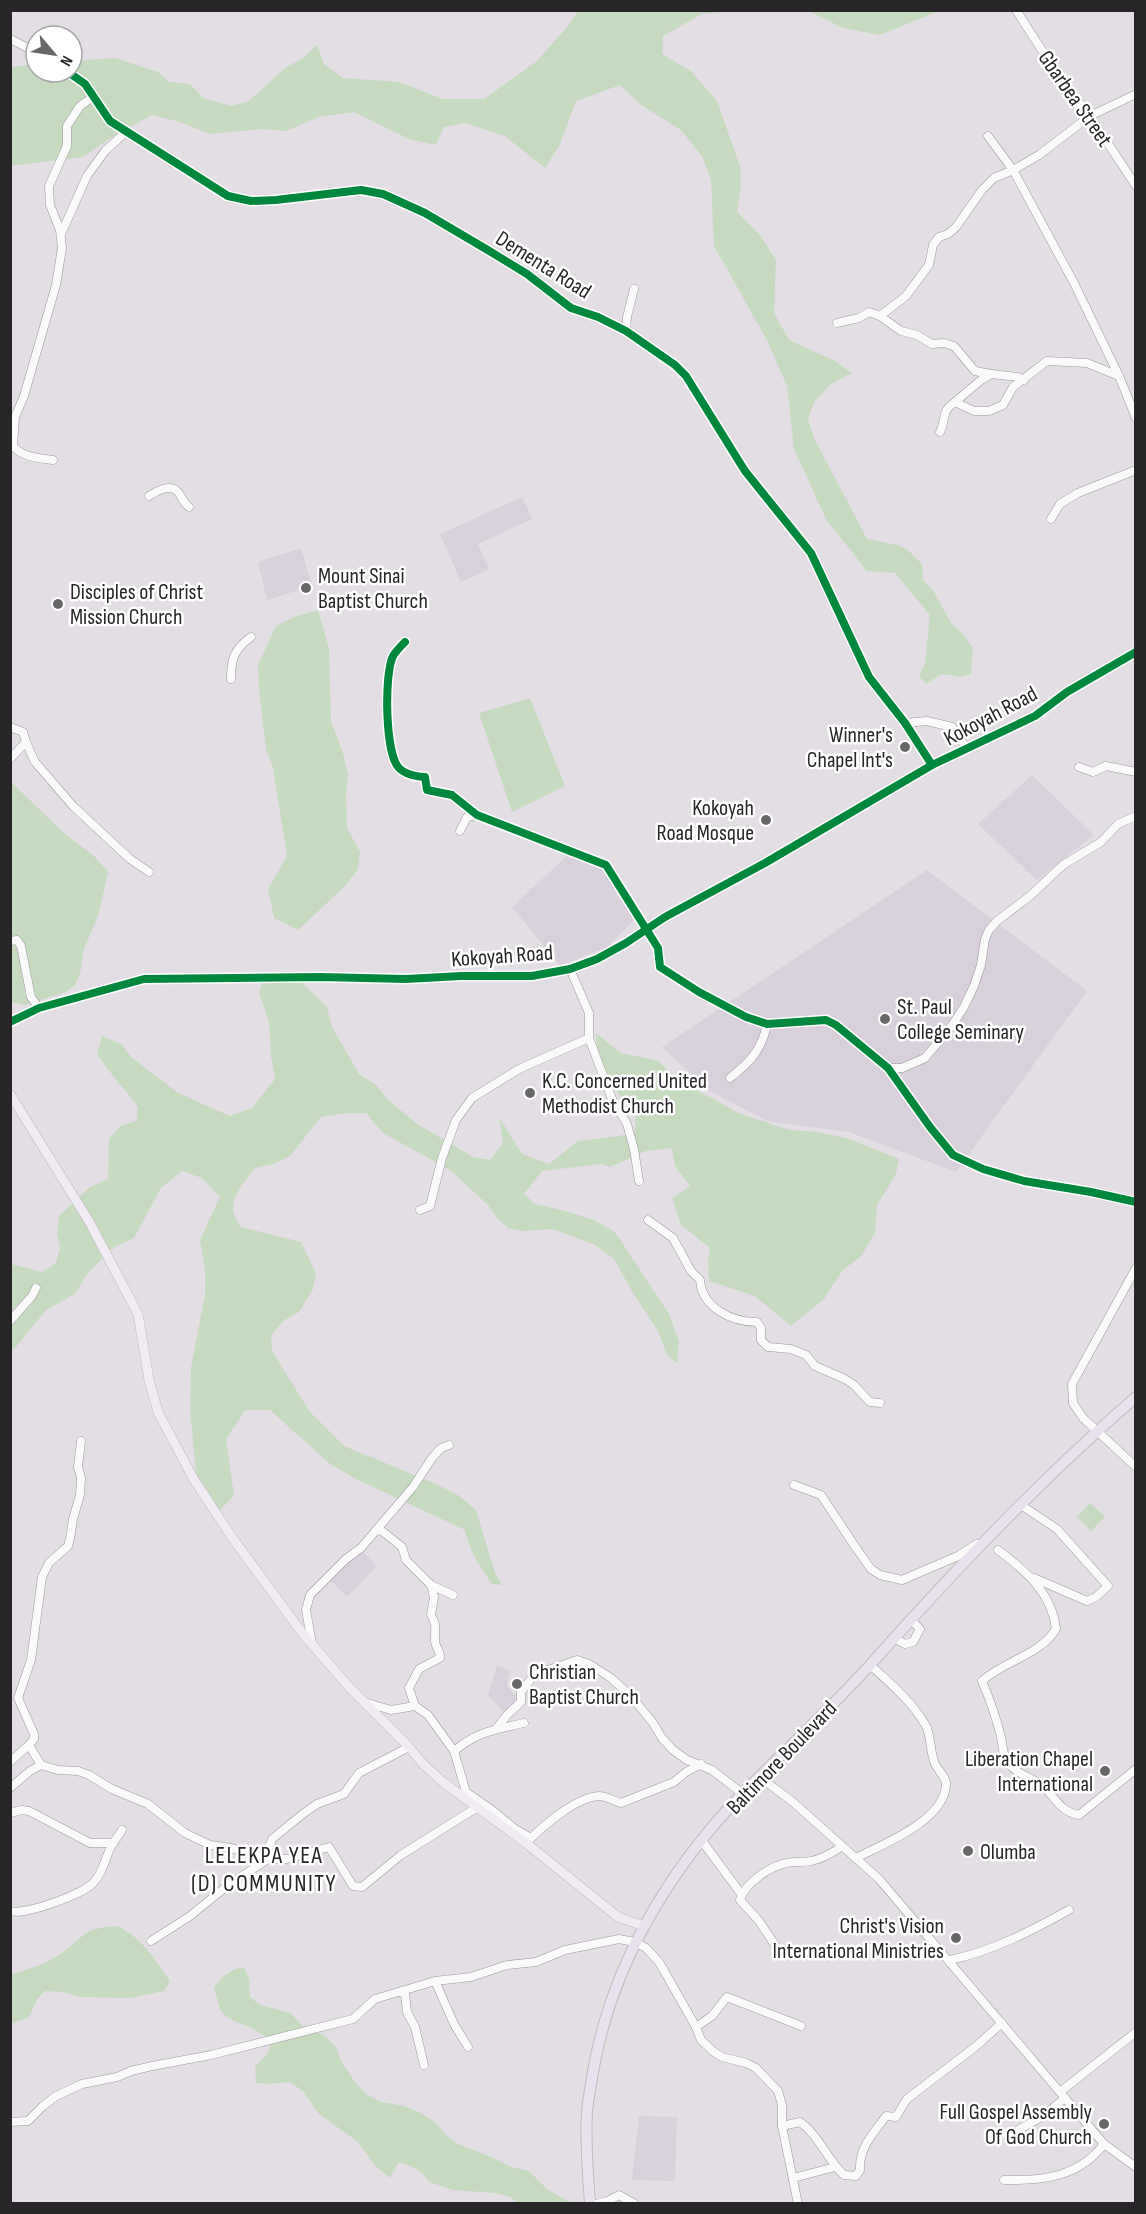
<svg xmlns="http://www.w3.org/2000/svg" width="1146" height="2214" viewBox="0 0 1146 2214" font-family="'Sofia Sans Condensed',sans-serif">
	<rect width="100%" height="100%" fill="#e2dee3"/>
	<g fill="#d8d0db">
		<polygon points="522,497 532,519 478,544 489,569 461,582 440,534"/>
		<polygon points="301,548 310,580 298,586 296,591 267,600 258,562"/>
		<polygon points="1032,775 1094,835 1037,880 978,824"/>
		<polygon points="569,854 603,865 637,917 607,947 560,966 512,907"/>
		<polygon points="927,870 1087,991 956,1172 849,1132 768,1121 709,1091 662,1047"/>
		<polygon points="361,1550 377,1566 347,1597 331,1581"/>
		<polygon points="497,1665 510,1671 507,1686 519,1701 504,1713 488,1695"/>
		<polygon points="639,2116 677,2117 675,2181 632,2180"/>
	</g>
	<g fill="#c6dac0">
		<polygon points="578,11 730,11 702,14 663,36 662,54 691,71 717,101 740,166 741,185 737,212 759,234 776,260 774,313 789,340 835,361 852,373 831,384 814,402 808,419 814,438 867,539 898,545 909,551 922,564 923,580 933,590 951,623 965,636 973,649 971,674 960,677 942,674 926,684 919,676 925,663 930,615 895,573 866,571 854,554 827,521 794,449 787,386 767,340 714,246 711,179 702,156 681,130 641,105 620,85 576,101 560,144 545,168 505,136 466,123 444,127 436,145 409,139 354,112 319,117 286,131 262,129 210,134 180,122 152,115 109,139 83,157 11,166 11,67 36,64 36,72 72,72 72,61 115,58 158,72 169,82 190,84 203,98 231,106 249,101 285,68 303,58 317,45 324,64 343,78 399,82 443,99 484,99 537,61 567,27"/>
		<polygon points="809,11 939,11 880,35 843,28"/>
		<polygon points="318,610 329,649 331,721 343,753 348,775 346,795 347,828 360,852 358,869 345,886 298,930 274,918 268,889 287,856 273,768 266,749 259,690 258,665 276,626 294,617"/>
		<polygon points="530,698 565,786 512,812 479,713"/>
		<polygon points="10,783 12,783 65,834 95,857 108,872 99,913 84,949 80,974 75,985 66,992 24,1005 11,1002"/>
		<path d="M 265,975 L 295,976 L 327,1007 L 332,1027 L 359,1074 L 376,1085 L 387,1099 L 417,1124 L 473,1157 L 490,1160 L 503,1143 L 499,1117 L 522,1154 L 549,1164 L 578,1141 L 635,1134 L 636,1113 L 598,1071 L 596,1033 L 621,1053 L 659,1061 L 675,1080 L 712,1098 L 738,1113 L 789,1130 L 818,1132 L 849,1139 L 899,1159 L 896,1174 L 877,1205 L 875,1233 L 861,1256 L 842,1271 L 824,1299 L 791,1326 L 755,1296 L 709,1281 L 708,1261 L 710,1248 L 681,1225 L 672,1198 L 690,1186 L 675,1166 L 672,1148 L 646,1151 L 610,1167 L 601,1164 L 542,1171 L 524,1194 L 535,1204 L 565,1211 L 594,1220 L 615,1232 L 669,1314 L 679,1342 L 677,1363 L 667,1355 L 658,1331 L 633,1293 L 614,1259 L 595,1245 L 553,1229 L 523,1231 L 508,1228 L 497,1218 L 488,1205 L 450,1170 L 383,1133 L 366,1113 L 346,1113 L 321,1117 L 290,1156 L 273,1164 L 255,1168 C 240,1188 223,1203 241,1227 L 301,1242 L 316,1273 L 313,1289 L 299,1312 L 283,1321 L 271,1336 L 272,1351 L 310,1412 L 344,1446 L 436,1484 L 458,1495 L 476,1510 L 495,1573 L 502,1585 L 492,1584 C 478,1563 471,1555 465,1530 L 354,1478 L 329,1463 L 270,1410 L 245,1410 L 226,1440 L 234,1495 L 218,1513 L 197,1480 L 190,1410 L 191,1368 L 205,1294 L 205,1269 L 200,1240 L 220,1197 L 202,1178 L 182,1171 L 161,1188 L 134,1238 L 114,1247 L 87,1274 L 75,1294 L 46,1310 L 10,1354 L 11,1264 L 42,1272 L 56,1263 L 60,1248 L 57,1233 L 59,1216 L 90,1187 L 108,1179 L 109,1139 L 120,1126 L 137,1121 L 138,1107 C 125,1089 109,1073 97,1054 L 102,1036 L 121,1044 L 131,1057 L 178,1093 L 230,1116 L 252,1108 L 275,1079 L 271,1057 L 269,1022 L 259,992 Z"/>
		<polygon points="1090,1503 1105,1517 1091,1531 1077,1517"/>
		<path d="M 117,1926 C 143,1938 154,1959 170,1981 L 164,1991 L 131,1998 L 79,1997 L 64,1992 L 45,1991 L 37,1999 L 29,2017 L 11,2024 L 11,1975 C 27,1969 44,1965 59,1955 C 84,1938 81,1928 117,1926 Z"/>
		<path d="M 244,1967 L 249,1979 L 250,1997 L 260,2005 L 291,2013 L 306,2030 L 323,2034 L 336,2047 L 342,2062 L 354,2081 L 367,2095 L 381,2102 L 404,2106 L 419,2112 L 435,2122 L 447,2136 L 458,2144 L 489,2156 L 511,2167 L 529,2171 L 548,2190 L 572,2203 L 518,2203 L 510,2197 L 496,2193 L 453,2190 L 429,2182 C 421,2170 413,2166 399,2162 L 390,2178 L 376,2167 L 358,2142 L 318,2113 L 303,2091 L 290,2082 L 269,2084 L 256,2083 L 255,2067 L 267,2054 L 273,2040 C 264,2036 256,2030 247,2026 C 219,2014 223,2019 214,1988 C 222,1976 230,1970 244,1967 Z"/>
	</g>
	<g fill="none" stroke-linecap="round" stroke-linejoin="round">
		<g stroke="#9a979b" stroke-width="9">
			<g id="minor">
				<polyline points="1016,10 1061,80 1090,116 1136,186"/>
				<polyline points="10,39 36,52"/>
				<polyline points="68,72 85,84 110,121 228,196 251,201 276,200 361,190 383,194 425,213 486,249 527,274 571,308 598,317 626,331 675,365 686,376 745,471 811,553 869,677 905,723 932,765"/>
				<polyline points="988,136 1013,170 1074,283 1119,376 1136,418"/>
				<polyline points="61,234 87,176 105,151 127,131"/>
				<polyline points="880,316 906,296 929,265 933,245 939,237 948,234 956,227 982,190 994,178 1013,170 1039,155 1090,116 1136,94"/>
				<polyline points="837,323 859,318 869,312 880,316 901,331 917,335 932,344 944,343 954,346 975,371 991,374"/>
				<polyline points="626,331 627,317 634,289"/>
				<polyline points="955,402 981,380 991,374 1018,377 1024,380"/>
				<path d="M 940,432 C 947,419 940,412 955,402 L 974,411 L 989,411 L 1003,405 L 1013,387 L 1047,361 L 1087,363 L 1119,376"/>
				<path d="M 53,460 C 38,458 22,457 13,446 L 15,417 L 24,396 L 56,285 L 62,248 L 60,230 L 50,205 L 49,186 L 67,146 L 67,126 L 80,106 L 93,97"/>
				<path d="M 149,496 C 156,491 170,484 177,491 C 182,496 183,503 189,507"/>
				<polyline points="1051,519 1060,504 1078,493 1136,470"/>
				<path d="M 405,642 C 401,646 396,651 393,656 C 384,674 385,754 399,768 C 405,774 416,777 425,777 L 427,790 L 452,795 L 477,815 L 606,865 L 658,948 L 660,967 L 699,992 L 746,1017 L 767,1024 L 826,1020 L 836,1025 L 888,1068 L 930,1127 L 953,1155 L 983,1169 L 1024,1181 L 1091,1192 L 1136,1202"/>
				<path d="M 231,679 C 231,659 234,649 251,637"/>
				<polyline points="905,723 927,721 952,727 967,749"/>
				<polyline points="10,727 23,732 26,742 10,759"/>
				<polyline points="26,742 35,762 73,806 130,859 149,872"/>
				<polyline points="1079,767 1093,772 1106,766 1136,772"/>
				<polyline points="460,831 467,817 477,815"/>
				<polyline points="10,941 17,940 21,946 31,997 39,1008"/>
				<polyline points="570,969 589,1013 589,1038 612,1099 627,1124 634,1149 639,1181"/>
				<polyline points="10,1022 39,1008 144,979 320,977 406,979 461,976 532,976 570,969 597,959 626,943 665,917 765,863 932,765 1035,716 1067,692 1136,652"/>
				<polyline points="888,1068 902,1068 925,1058 953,1024 964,1007 974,986 981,965 985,939 989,930 997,921 1030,896 1063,865 1101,842 1118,824 1136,816"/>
				<path d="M 730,1078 C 750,1062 762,1050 767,1024"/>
				<polyline points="420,1210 430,1206 442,1158 456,1120 472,1098 519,1069 589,1038"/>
				<path d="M 648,1220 L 673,1238 L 691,1271 L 700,1280 C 702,1308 732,1322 757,1322 L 761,1328 L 761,1340 L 768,1347 L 791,1349 L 806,1355 L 815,1366 L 845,1379 L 854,1385 L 870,1402 L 880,1403"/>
				<polyline points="1136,1268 1072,1384 1073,1403 1083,1418 1136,1467"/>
				<polyline points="10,1321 32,1296 36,1288"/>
				<polyline points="81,1441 78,1467 81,1478 80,1495 73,1519 70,1539 68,1546 49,1563 42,1577 31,1660 18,1698 34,1734 34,1739 29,1745 41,1765 58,1770 78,1771 89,1775 112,1789 148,1804 185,1833 210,1845 231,1848 268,1859 287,1859 329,1847 353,1886 362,1887 401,1855 476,1808"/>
				<polyline points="794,1485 821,1495 854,1545 871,1569 880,1575 902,1580 958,1556 977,1544"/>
				<polyline points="1021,1505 1057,1529 1108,1586 1096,1597 1087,1601 1034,1578"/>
				<polyline points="376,1530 382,1531 402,1547 406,1560 431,1585 453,1595"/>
				<path d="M 998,1550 C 1026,1571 1052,1593 1056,1629 C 1039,1656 1005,1660 982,1681 C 988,1695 996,1718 1000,1733 C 1003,1743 1002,1756 1009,1764 C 1017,1775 1035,1778 1044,1787 C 1056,1799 1061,1812 1079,1815 L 1136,1769"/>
				<polyline points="894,1638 905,1644 913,1642 920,1629 911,1620"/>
				<polyline points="312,1644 306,1610 310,1595 346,1559 361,1548 413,1487 432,1458 441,1448 449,1445"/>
				<polyline points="364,1702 391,1710 415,1706 428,1715 454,1751 466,1792 492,1810 515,1829 531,1838"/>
				<path d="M 415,1706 L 409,1688 L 419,1669 L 440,1658 C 441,1650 434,1647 435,1639 C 435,1628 437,1625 431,1615 L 434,1597 L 431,1585"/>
				<polyline points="496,1729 507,1715 521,1702 521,1692 534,1675 577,1660 589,1664 611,1678 631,1696 653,1723 662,1738 673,1750 687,1760 712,1770 743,1794"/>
				<path d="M 454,1751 C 478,1731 495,1730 524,1723"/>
				<polyline points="10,1762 29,1745"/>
				<polyline points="761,1778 793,1802 879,1879 1104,2144 1136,2167"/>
				<polyline points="10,1788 30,1771 41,1765"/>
				<polyline points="10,1813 22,1810 29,1811 90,1843 113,1843"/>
				<polyline points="702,1841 742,1895"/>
				<path d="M 527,1842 C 543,1826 576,1797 599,1796 C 606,1796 614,1801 621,1803 L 674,1782 L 686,1772 L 701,1764"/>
				<path d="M 856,1858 C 883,1844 944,1821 946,1785 C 947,1776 936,1770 934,1761 C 930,1750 931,1736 926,1726 C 912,1701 890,1683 870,1665"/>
				<polyline points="268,1859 268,1850 272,1839 304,1813 317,1804 344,1794 359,1773 409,1747"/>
				<path d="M 10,1911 C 24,1916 83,1894 93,1883 C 104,1872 105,1857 112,1845 C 115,1839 119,1836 122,1830"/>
				<polyline points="151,1941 190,1916 227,1886 268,1859"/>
				<path d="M 775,1945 L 759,1921 L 740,1900 C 745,1883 770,1866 787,1863 C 795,1861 803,1863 811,1861 C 822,1859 832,1853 841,1847"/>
				<path d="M 950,1960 C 993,1951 1031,1931 1069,1910"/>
				<polyline points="435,1981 454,2024 468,2047"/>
				<polyline points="400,1992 405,1993 407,2012 415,2027 424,2065"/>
				<polyline points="696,2027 701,2040 714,2052 722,2057 746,2063 756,2068 778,2091 782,2105 782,2126 798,2204"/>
				<polyline points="1060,2092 1136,2032"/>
				<polyline points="10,2122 28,2121 43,2106 56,2096 82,2084 117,2077 131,2071 152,2066 211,2055 353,2019 375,1999 435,1981 471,1977 507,1965 536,1962 565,1950 619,1939 635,1942 646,1948 659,1962 696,2027 712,2016 727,1997 801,2026"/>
				<path d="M 782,2126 L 800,2122 C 819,2135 827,2160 844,2175 L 856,2176 L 860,2170 C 859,2147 873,2134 886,2116 L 896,2117 L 907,2099 L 975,2047 L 1002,2023"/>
				<polyline points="1011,2134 1043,2116 1065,2098"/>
				<polyline points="793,2178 835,2167"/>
				<path d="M 1004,2180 C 1043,2181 1079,2177 1104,2144"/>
				<polyline points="596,2204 608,2201 619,2195 635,2204"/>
			</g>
		</g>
		<g stroke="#bdbbbe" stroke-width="10">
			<polyline id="major" points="10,1094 90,1223 138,1314 149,1380 158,1412 193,1478 231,1536 303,1634 350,1688 409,1747 422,1763 444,1783 526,1843 618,1917 644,1926"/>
		</g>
		<g stroke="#bdbbbe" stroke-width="12">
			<path id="highway" d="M 590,2204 C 588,2173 585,2143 587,2112 C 588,2099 591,2085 593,2072 C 611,1966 668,1871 742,1794 C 785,1751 830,1709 871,1664 C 954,1571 1041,1479 1136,1397"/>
		</g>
		<use href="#minor" stroke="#fbfafb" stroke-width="8"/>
		<use href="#major" stroke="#f1ecf4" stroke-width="9"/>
		<use href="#highway" stroke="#eae1ef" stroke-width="10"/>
		<g stroke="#fff" stroke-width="11">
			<g id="cycleway">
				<polyline points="68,72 85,84 110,121 228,196 251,201 276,200 361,190 383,194 425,213 486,249 527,274 571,308 598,317 626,331 675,365 686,376 745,471 811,553 869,677 905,723 932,765"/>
				<path d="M 405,642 C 401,646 396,651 393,656 C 384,674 385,754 399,768 C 405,774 416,777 425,777 L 427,790 L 452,795 L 477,815 L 606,865 L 658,948 L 660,967 L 699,992 L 746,1017 L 767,1024 L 826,1020 L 836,1025 L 888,1068 L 930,1127 L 953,1155 L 983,1169 L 1024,1181 L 1091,1192 L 1136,1202"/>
				<polyline points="10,1022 39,1008 144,979 320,977 406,979 461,976 532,976 570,969 597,959 626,943 665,917 765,863 932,765 1035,716 1067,692 1136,652"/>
			</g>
		</g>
		<use href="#cycleway" stroke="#00873e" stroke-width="8"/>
	</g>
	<g fill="#69666a" stroke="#fff" stroke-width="2">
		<circle cx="306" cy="588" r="6"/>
		<circle cx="58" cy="604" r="6"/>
		<circle cx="905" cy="747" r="6"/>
		<circle cx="766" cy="820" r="6"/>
		<circle cx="885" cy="1019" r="6"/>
		<circle cx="530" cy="1093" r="6"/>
		<circle cx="517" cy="1684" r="6"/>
		<circle cx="1105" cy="1771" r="6"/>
		<circle cx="968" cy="1851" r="6"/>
		<circle cx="956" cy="1938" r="6"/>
		<circle cx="1104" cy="2124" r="6"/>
	</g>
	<g text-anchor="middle" stroke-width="5" stroke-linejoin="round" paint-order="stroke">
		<g font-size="22" fill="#282529" stroke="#fff">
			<text transform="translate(1076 98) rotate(55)" y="8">Gbarbea Street</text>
			<text transform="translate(544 264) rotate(32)" y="8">Dementa Road</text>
			<text transform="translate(990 715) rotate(-28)" y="8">Kokoyah Road</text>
			<text transform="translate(502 955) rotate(-4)" y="8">Kokoyah Road</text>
			<text transform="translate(781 1757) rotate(-46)" y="8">Baltimore Boulevard</text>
		</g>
		<g font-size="22" fill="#282529" stroke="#fff" text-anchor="start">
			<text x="318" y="583">Mount Sinai<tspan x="318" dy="25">Baptist Church</tspan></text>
			<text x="70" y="599">Disciples of Christ<tspan x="70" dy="25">Mission Church</tspan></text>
			<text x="893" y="742" text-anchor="end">Winner's<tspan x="893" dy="25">Chapel Int's</tspan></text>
			<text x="754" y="815" text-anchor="end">Kokoyah<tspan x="754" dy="25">Road Mosque</tspan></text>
			<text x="897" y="1014">St. Paul<tspan x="897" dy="25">College Seminary</tspan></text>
			<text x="542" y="1088">K.C. Concerned United<tspan x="542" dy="25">Methodist Church</tspan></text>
			<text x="529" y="1679">Christian<tspan x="529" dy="25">Baptist Church</tspan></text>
			<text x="1093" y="1766" text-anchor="end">Liberation Chapel<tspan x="1093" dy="25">International</tspan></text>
			<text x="980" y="1859">Olumba</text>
			<text x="944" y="1933" text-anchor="end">Christ's Vision<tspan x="944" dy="25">International Ministries</tspan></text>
			<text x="1092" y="2119" text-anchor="end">Full Gospel Assembly<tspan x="1092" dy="25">Of God Church</tspan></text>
		</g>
		<g font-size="24" letter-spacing="1.5" fill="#282529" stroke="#fff">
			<text x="264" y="1863">LELEKPA YEA<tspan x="264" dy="28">(D) COMMUNITY</tspan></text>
		</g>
	</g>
	<rect width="1146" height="2214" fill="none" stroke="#282529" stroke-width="24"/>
	<g transform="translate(54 54) rotate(119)"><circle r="28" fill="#ffffff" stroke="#a9a8a9" stroke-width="1.5"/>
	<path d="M0-4.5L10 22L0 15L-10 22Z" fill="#69666a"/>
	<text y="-9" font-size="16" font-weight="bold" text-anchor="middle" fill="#282529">N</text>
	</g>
</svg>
